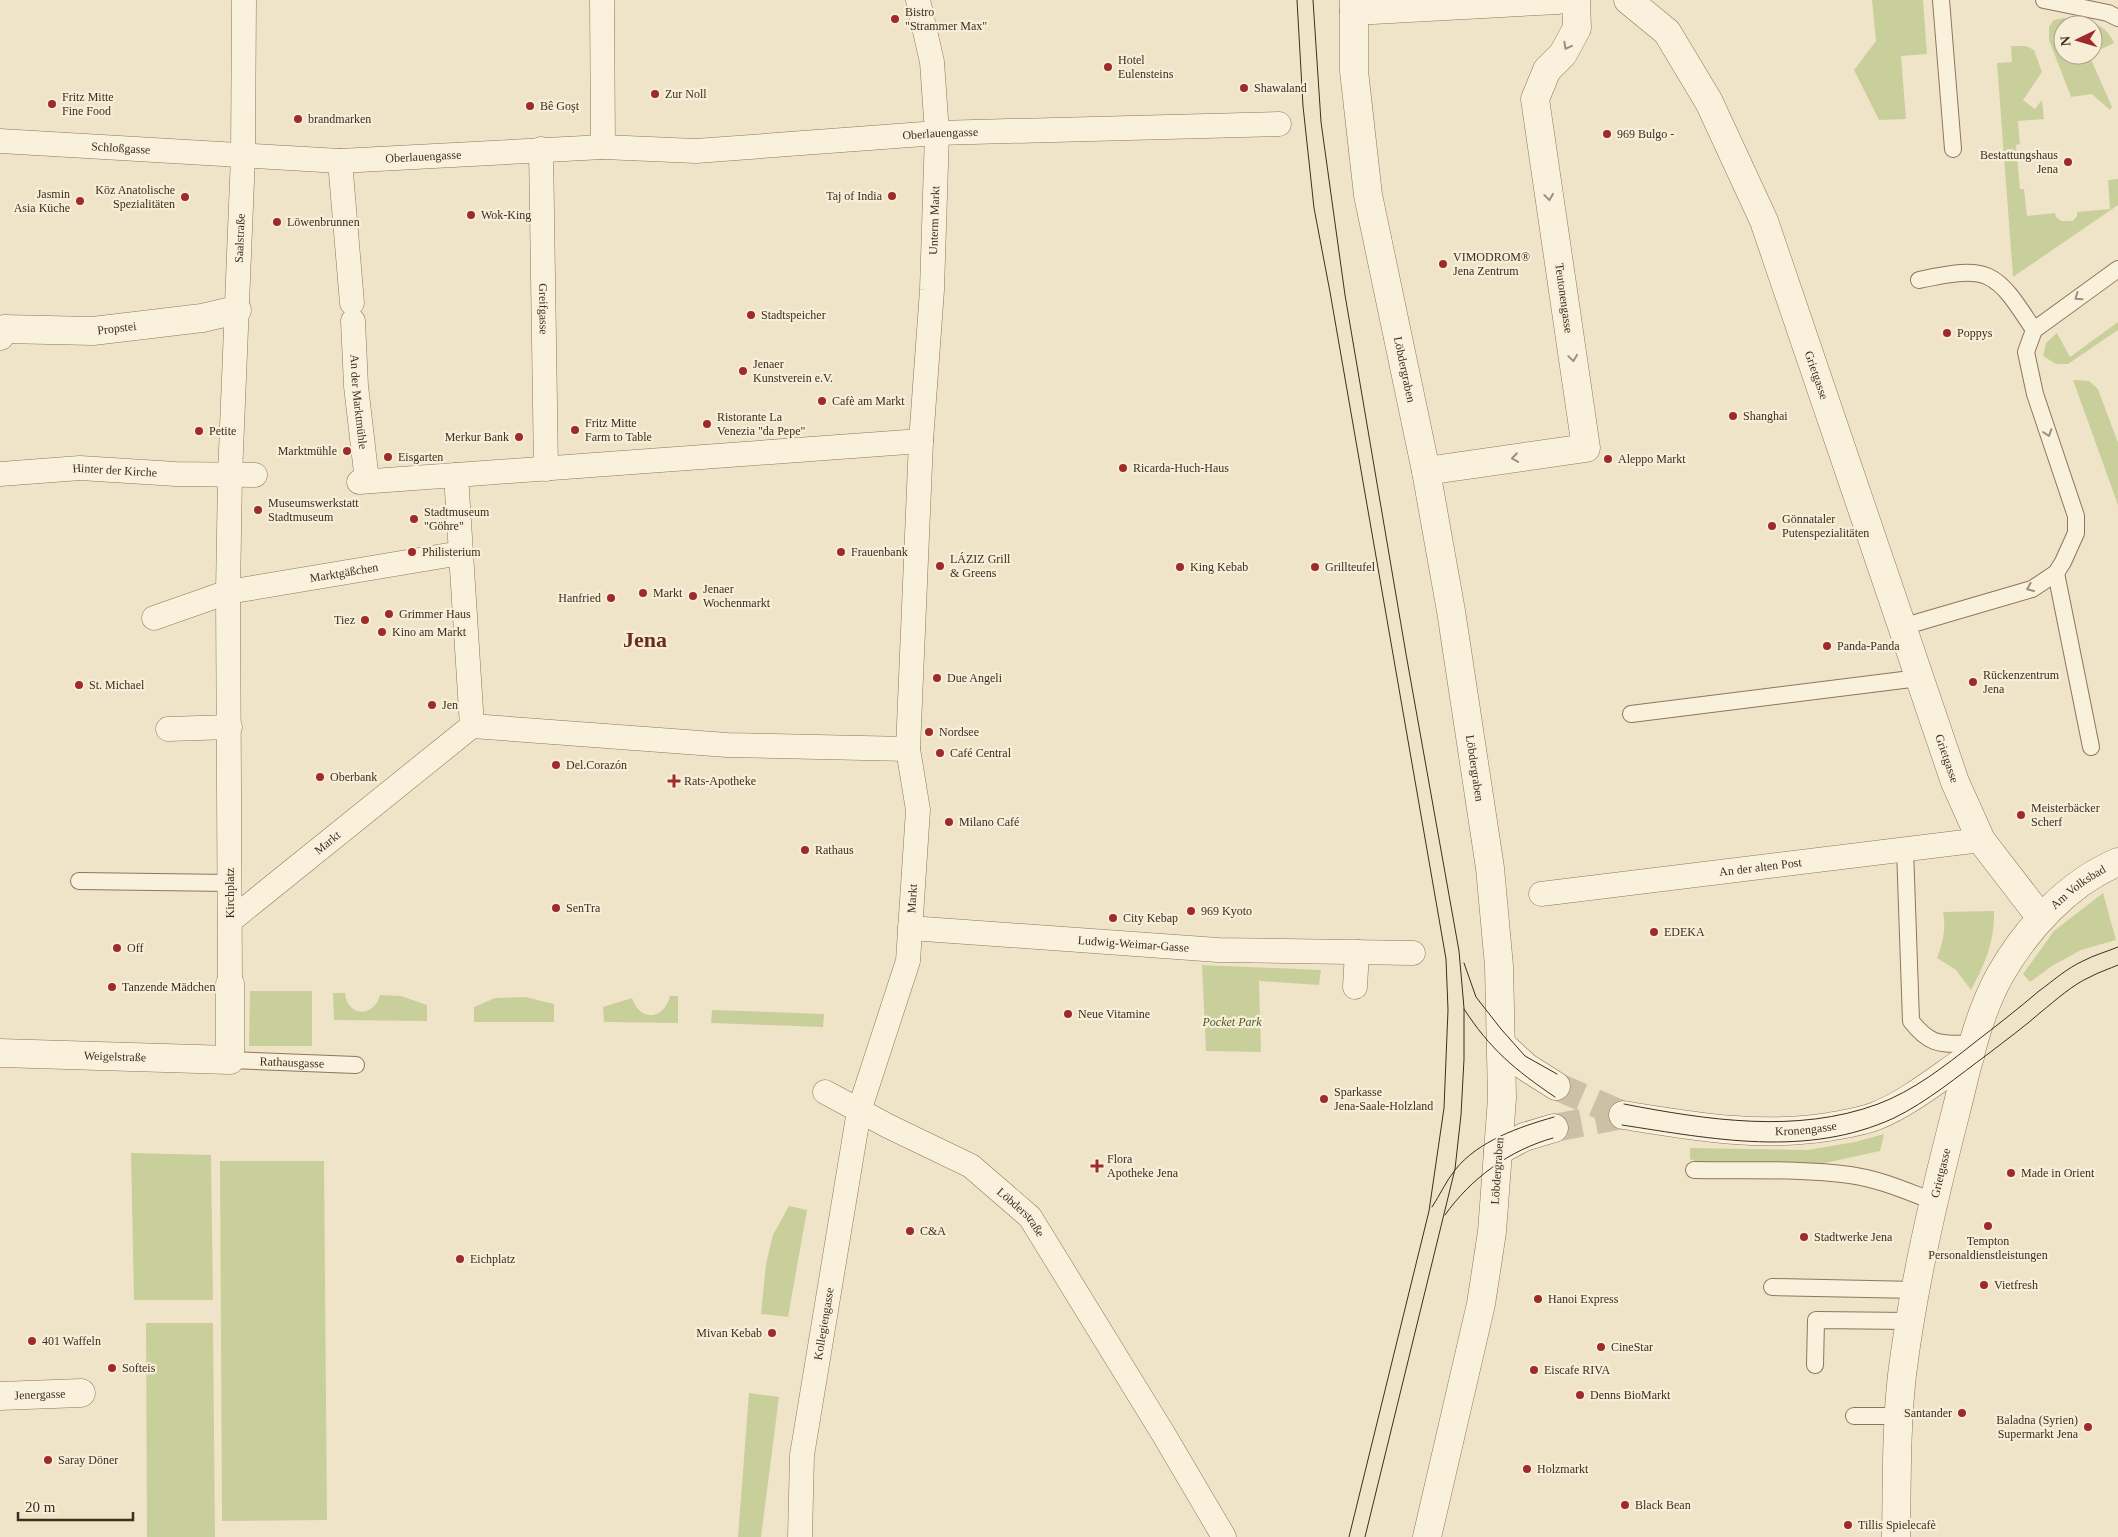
<svg xmlns="http://www.w3.org/2000/svg" width="2118" height="1537" viewBox="0 0 2118 1537" font-family="Georgia,serif">
  <style>
    .green { fill: #c9cf9b }
    .lines { fill: none; stroke-linecap: round; stroke-linejoin: round }
    .minor-tunnel { stroke: #ccc0a6; stroke-width: 28; stroke-dasharray: 28 14; stroke-linecap: butt }
    .service-casing { stroke: #8d765c; stroke-width: 18 }
    .pedestrian-casing { stroke: #8d765c; stroke-width: 25 }
    .minor-casing { stroke: #8d765c; stroke-width: 29 }
    .tertiary-casing { stroke: #8d765c; stroke-width: 29 }
    .service { stroke: #faf1dc; stroke-width: 16 }
    .pedestrian { stroke: #faf1dc; stroke-width: 24 }
    .minor { stroke: #faf1dc; stroke-width: 28 }
    .tertiary { stroke: #faf1dc; stroke-width: 28 }
    .tram { stroke: #3d2e20; stroke-width: 1 }
    .oneway { stroke: #9c907e }
    .poi-dot { fill: #9e2a2b; stroke: #f7eed8; stroke-width: 2 }
    .labels { text-anchor: middle; stroke-width: 4.5; stroke-linejoin: round; paint-order: stroke }
    .poi-label { font-size: 12px; fill: #3d2e20; stroke: #f7eed8; text-anchor: start }
    .street-label { font-size: 12px; fill: #3d2e20; stroke: #f7eed8 }
    .park-label { font-size: 12px; font-style: italic; fill: #4d5a26; stroke: #f7eed8 }
    .town-label { font-size: 22px; font-weight: bold; fill: #6b2e1e; stroke: #f7eed8 }
  </style>
  <rect width="100%" height="100%" fill="#f0e4c8"/>
  <path class="green" d="M1872,0h51l4,54 -26,2 5,63 -27,1 -25,-50 22,-29z
    M2064,18c22,4 40,2 50,25l-21,10v-28h-30v30h26l23,52 -2,3 -18,-16 -21,3 -22,-57v-13l5,-7z
    M2011,46h15l8,4 8,22 -19,28 12,9 7,-9 2,19 -26,2 2,23 -4,1 4,44h4l3,27 28,-3 1,4 5,4h12l4,-5v-4l33,-3 -2,-29 10,-1v26l-105,72 -16,-214 15,-1z
    M2118,322v8l-50,34h-12l-13,-8 3,-13 11,-10 13,24z
    M2073,380l16,1 9,8 20,54v62z
    M2103,893l13,47 -35,10 -29,16 -22,16 -7,-8 31,-43z
    M1994,911c1,30 -9,53 -23,79l-15,-20 -19,-12c6,-16 9,-29 6,-46z
    M1202,965l119,5 -2,15 -60,-4 2,71 -55,-1z
    M250,991h62v55h-63z
    M333,993h12c2,24 29,25 35,2l21,1 26,9v16l-93,-1z
    M670,996h8v27l-74,-1 -1,-15 29,-9c8,24 32,22 38,-2z
    M525,997l29,7v18h-80v-15l21,-9z
    M712,1010l112,4 -1,13 -112,-4z
    M1884,1134l-4,17 -69,15 -102,1 -19,-8v-11l117,2 48,-8z
    M131,1153l80,2 2,145h-79z
    M220,1161h104l3,359 -105,1z
    M789,1206l18,4 -19,107 -27,-3 5,-50 7,-29z
    M146,1323h67l2,214h-68z
    M749,1393l30,4 -18,140h-23z"/>
  <g class="lines">
    <path class="minor-tunnel" d="M1556,1086l67,29
      M1554,1128l69,-13"/>
    <defs>
      <g id="service">
        <path d="M1941,0l12,149"/>
        <path d="M2044,0l64,13 10,5"/>
        <path d="M1919,280c71,-15 76,-10 115,50"/>
        <path d="M2056,573l35,174"/>
        <path d="M1902,627l130,-38 24,-16 7,-11 13,-29v-17l-41,-122 -9,-42 8,-22 84,-61"/>
        <path d="M1631,714l288,-36"/>
        <path d="M1905,849l6,172c21,27 31,22 63,23"/>
        <path d="M79,881l151,2"/>
        <path id="s1" d="M230,1060l126,5"/>
        <path d="M1694,1170c51,1 105,-2 156,5 29,4 56,16 83,26"/>
        <path d="M1772,1287l144,3"/>
        <path d="M1815,1365l1,-45 93,1"/>
        <path d="M1854,1416h46"/>
      </g>
      <g id="pedestrian">
        <path d="M602,0l1,147"/>
        <path id="s2" d="M0,141l340,20 263,-14 93,4 241,-18 342,-9"/>
        <path id="s3" d="M541,149l5,320"/>
        <path d="M340,161l12,142"/>
        <path id="s4" d="M353,321l3,65 11,95"/>
        <path id="s5" d="M0,474l80,-6 96,6 79,1"/>
        <path d="M359,482l97,-7"/>
        <path id="s6" d="M154,618l74,-26 233,-39"/>
        <path d="M472,726l255,19 181,4"/>
        <path d="M168,729l62,-2"/>
        <path id="s7" d="M1541,894l440,-54"/>
        <path id="s8" d="M230,921l242,-195 -16,-251 465,-34"/>
        <path id="s9" d="M910,928l308,22 195,3"/>
        <path id="s10" d="M230,984l-2,-392 2,-116 13,-320 1,-156"/>
        <path d="M1355,987l2,-35"/>
        <path id="s11" d="M825,1092l63,34 83,40 59,51 134,218 60,102"/>
        <path id="s12" d="M800,1537l2,-82 57,-344 49,-150 10,-151 -10,-61 13,-308 11,-151 5,-157 -5,-71 -14,-62"/>
      </g>
      <g id="minor">
        <path id="s13" d="M1628,0l39,32 42,70 55,119 191,561 26,58 60,78"/>
        <path d="M1354,11l204,-11"/>
        <path id="s14" d="M0,336l4,-7 89,2 109,-13 35,-8"/>
        <path d="M1426,471l160,-23 -51,-349 12,-29 16,-16 14,-26 -1,-28"/>
        <path d="M1501,1044l25,23 30,19"/>
        <path id="s15" d="M0,1053l230,7v-76"/>
        <path id="s16" d="M1623,1115c69,11 135,23 205,12 16,-3 33,-5 48,-11 34,-14 64,-39 94,-59"/>
        <path d="M1498,1151l26,-14 30,-9"/>
        <path id="s17" d="M0,1396l81,-3"/>
        <path id="s18" d="M1896,1537c1,-54 0,-109 6,-162 11,-88 31,-174 53,-260 12,-46 21,-97 45,-140 26,-46 68,-92 118,-113"/>
      </g>
      <g id="tertiary">
        <path id="s19" d="M1354,0v71l14,124 58,276 25,140 39,257 9,98 3,132 -10,134 -11,72 -54,233"/>
      </g>
    </defs>
    <use href="#service" class="service-casing"/>
    <use href="#pedestrian" class="pedestrian-casing"/>
    <use href="#minor" class="minor-casing"/>
    <use href="#tertiary" class="tertiary-casing"/>
    <use href="#service" class="service"/>
    <use href="#pedestrian" class="pedestrian"/>
    <use href="#minor" class="minor"/>
    <use href="#tertiary" class="tertiary"/>
    <path class="tram" d="M1297,0l6,106 11,102 16,84 116,667 2,51 -4,98 -15,103 -80,326
      M1313,0l8,122 24,173 61,359 53,297 5,57v51l-3,56 -6,54 -90,368
      M1464,963l12,34 25,32 24,27 32,18
      M1464,1009c26,40 51,61 91,88
      M1624,1104c83,16 173,30 254,0 35,-13 67,-38 96,-61 22,-17 44,-34 65,-52 14,-10 28,-23 44,-30 11,-6 23,-9 35,-14
      M1622,1125c91,14 185,33 272,-7 33,-16 64,-42 94,-64 18,-14 36,-27 53,-42 15,-12 31,-27 49,-35 9,-5 19,-8 28,-12
      M1432,1207c8,-12 14,-26 23,-37 23,-29 64,-43 99,-53
      M1445,1215c26,-37 65,-65 108,-77"/>
  </g>
  <defs><path id="oneway-chevron" d="M-2-3.5L2.5 0L-2 3.5" fill="none" stroke-width="1.6" stroke-linecap="round" stroke-linejoin="round" transform="scale(1.25)"/></defs>
  <g class="oneway">
    <use href="#oneway-chevron" transform="translate(1567 46) rotate(118)"/>
    <use href="#oneway-chevron" transform="translate(1549 197) rotate(82)"/>
    <use href="#oneway-chevron" transform="translate(2078 297) rotate(145)"/>
    <use href="#oneway-chevron" transform="translate(1573 358) rotate(82)"/>
    <use href="#oneway-chevron" transform="translate(2048 433) rotate(72)"/>
    <use href="#oneway-chevron" transform="translate(1515 458) rotate(172)"/>
    <use href="#oneway-chevron" transform="translate(2030 588) rotate(157)"/>
  </g>
  <g class="poi-dot">
    <circle cx="895" cy="19" r="5"/>
    <circle cx="1108" cy="67" r="5"/>
    <circle cx="1244" cy="88" r="5"/>
    <circle cx="655" cy="94" r="5"/>
    <circle cx="52" cy="104" r="5"/>
    <circle cx="530" cy="106" r="5"/>
    <circle cx="298" cy="119" r="5"/>
    <circle cx="1607" cy="134" r="5"/>
    <circle cx="2068" cy="162" r="5"/>
    <circle cx="892" cy="196" r="5"/>
    <circle cx="185" cy="197" r="5"/>
    <circle cx="80" cy="201" r="5"/>
    <circle cx="471" cy="215" r="5"/>
    <circle cx="277" cy="222" r="5"/>
    <circle cx="1443" cy="264" r="5"/>
    <circle cx="751" cy="315" r="5"/>
    <circle cx="1947" cy="333" r="5"/>
    <circle cx="743" cy="371" r="5"/>
    <circle cx="822" cy="401" r="5"/>
    <circle cx="1733" cy="416" r="5"/>
    <circle cx="707" cy="424" r="5"/>
    <circle cx="575" cy="430" r="5"/>
    <circle cx="199" cy="431" r="5"/>
    <circle cx="519" cy="437" r="5"/>
    <circle cx="347" cy="451" r="5"/>
    <circle cx="388" cy="457" r="5"/>
    <circle cx="1608" cy="459" r="5"/>
    <circle cx="1123" cy="468" r="5"/>
    <circle cx="258" cy="510" r="5"/>
    <circle cx="414" cy="519" r="5"/>
    <circle cx="1772" cy="526" r="5"/>
    <circle cx="412" cy="552" r="5"/>
    <circle cx="841" cy="552" r="5"/>
    <circle cx="940" cy="566" r="5"/>
    <circle cx="1180" cy="567" r="5"/>
    <circle cx="1315" cy="567" r="5"/>
    <circle cx="643" cy="593" r="5"/>
    <circle cx="693" cy="596" r="5"/>
    <circle cx="611" cy="598" r="5"/>
    <circle cx="389" cy="614" r="5"/>
    <circle cx="365" cy="620" r="5"/>
    <circle cx="382" cy="632" r="5"/>
    <circle cx="1827" cy="646" r="5"/>
    <circle cx="937" cy="678" r="5"/>
    <circle cx="1973" cy="682" r="5"/>
    <circle cx="79" cy="685" r="5"/>
    <circle cx="432" cy="705" r="5"/>
    <circle cx="929" cy="732" r="5"/>
    <circle cx="940" cy="753" r="5"/>
    <circle cx="556" cy="765" r="5"/>
    <circle cx="320" cy="777" r="5"/>
    <path d="M671.5 773.5h5v5h5v5h-5v5h-5v-5h-5v-5h5z"/>
    <circle cx="2021" cy="815" r="5"/>
    <circle cx="949" cy="822" r="5"/>
    <circle cx="805" cy="850" r="5"/>
    <circle cx="556" cy="908" r="5"/>
    <circle cx="1191" cy="911" r="5"/>
    <circle cx="1113" cy="918" r="5"/>
    <circle cx="1654" cy="932" r="5"/>
    <circle cx="117" cy="948" r="5"/>
    <circle cx="112" cy="987" r="5"/>
    <circle cx="1068" cy="1014" r="5"/>
    <circle cx="1324" cy="1099" r="5"/>
    <path d="M1094.5 1158.5h5v5h5v5h-5v5h-5v-5h-5v-5h5z"/>
    <circle cx="2011" cy="1173" r="5"/>
    <circle cx="1988" cy="1226" r="5"/>
    <circle cx="910" cy="1231" r="5"/>
    <circle cx="1804" cy="1237" r="5"/>
    <circle cx="460" cy="1259" r="5"/>
    <circle cx="1984" cy="1285" r="5"/>
    <circle cx="1538" cy="1299" r="5"/>
    <circle cx="772" cy="1333" r="5"/>
    <circle cx="32" cy="1341" r="5"/>
    <circle cx="1601" cy="1347" r="5"/>
    <circle cx="112" cy="1368" r="5"/>
    <circle cx="1534" cy="1370" r="5"/>
    <circle cx="1580" cy="1395" r="5"/>
    <circle cx="1962" cy="1413" r="5"/>
    <circle cx="2088" cy="1427" r="5"/>
    <circle cx="48" cy="1460" r="5"/>
    <circle cx="1527" cy="1469" r="5"/>
    <circle cx="1625" cy="1505" r="5"/>
    <circle cx="1848" cy="1525" r="5"/>
  </g>
  <g class="labels">
    <g class="poi-label">
      <text x="905" y="16">Bistro<tspan x="905" dy="14">"Strammer Max"</tspan></text>
      <text x="1118" y="64">Hotel<tspan x="1118" dy="14">Eulensteins</tspan></text>
      <text x="1254" y="92">Shawaland</text>
      <text x="665" y="98">Zur Noll</text>
      <text x="62" y="101">Fritz Mitte<tspan x="62" dy="14">Fine Food</tspan></text>
      <text x="540" y="110">Bê Goşt</text>
      <text x="308" y="123">brandmarken</text>
      <text x="1617" y="138">969 Bulgo -</text>
      <text x="2058" y="159" text-anchor="end">Bestattungshaus<tspan x="2058" dy="14">Jena</tspan></text>
      <text x="175" y="194" text-anchor="end">Köz Anatolische<tspan x="175" dy="14">Spezialitäten</tspan></text>
      <text x="70" y="198" text-anchor="end">Jasmin<tspan x="70" dy="14">Asia Küche</tspan></text>
      <text x="882" y="200" text-anchor="end">Taj of India</text>
      <text x="481" y="219">Wok-King</text>
      <text x="287" y="226">Löwenbrunnen</text>
      <text x="1453" y="261">VIMODROM®<tspan x="1453" dy="14">Jena Zentrum</tspan></text>
      <text x="761" y="319">Stadtspeicher</text>
      <text x="1957" y="337">Poppys</text>
      <text x="753" y="368">Jenaer<tspan x="753" dy="14">Kunstverein e.V.</tspan></text>
      <text x="832" y="405">Cafè am Markt</text>
      <text x="1743" y="420">Shanghai</text>
      <text x="717" y="421">Ristorante La<tspan x="717" dy="14">Venezia "da Pepe"</tspan></text>
      <text x="585" y="427">Fritz Mitte<tspan x="585" dy="14">Farm to Table</tspan></text>
      <text x="209" y="435">Petite</text>
      <text x="509" y="441" text-anchor="end">Merkur Bank</text>
      <text x="337" y="455" text-anchor="end">Marktmühle</text>
      <text x="398" y="461">Eisgarten</text>
      <text x="1618" y="463">Aleppo Markt</text>
      <text x="1133" y="472">Ricarda-Huch-Haus</text>
      <text x="268" y="507">Museumswerkstatt<tspan x="268" dy="14">Stadtmuseum</tspan></text>
      <text x="424" y="516">Stadtmuseum<tspan x="424" dy="14">"Göhre"</tspan></text>
      <text x="1782" y="523">Gönnataler<tspan x="1782" dy="14">Putenspezialitäten</tspan></text>
      <text x="422" y="556">Philisterium</text>
      <text x="851" y="556">Frauenbank</text>
      <text x="950" y="563">LÁZIZ Grill<tspan x="950" dy="14">&amp; Greens</tspan></text>
      <text x="1190" y="571">King Kebab</text>
      <text x="1325" y="571">Grillteufel</text>
      <text x="703" y="593">Jenaer<tspan x="703" dy="14">Wochenmarkt</tspan></text>
      <text x="653" y="597">Markt</text>
      <text x="601" y="602" text-anchor="end">Hanfried</text>
      <text x="399" y="618">Grimmer Haus</text>
      <text x="355" y="624" text-anchor="end">Tiez</text>
      <text x="392" y="636">Kino am Markt</text>
      <text x="1837" y="650">Panda-Panda</text>
      <text x="1983" y="679">Rückenzentrum<tspan x="1983" dy="14">Jena</tspan></text>
      <text x="947" y="682">Due Angeli</text>
      <text x="89" y="689">St. Michael</text>
      <text x="442" y="709">Jen</text>
      <text x="939" y="736">Nordsee</text>
      <text x="950" y="757">Café Central</text>
      <text x="566" y="769">Del.Corazón</text>
      <text x="330" y="781">Oberbank</text>
      <text x="684" y="785">Rats-Apotheke</text>
      <text x="2031" y="812">Meisterbäcker<tspan x="2031" dy="14">Scherf</tspan></text>
      <text x="959" y="826">Milano Café</text>
      <text x="815" y="854">Rathaus</text>
      <text x="566" y="912">SenTra</text>
      <text x="1201" y="915">969 Kyoto</text>
      <text x="1123" y="922">City Kebap</text>
      <text x="1664" y="936">EDEKA</text>
      <text x="127" y="952">Off</text>
      <text x="122" y="991">Tanzende Mädchen</text>
      <text x="1078" y="1018">Neue Vitamine</text>
      <text x="1334" y="1096">Sparkasse<tspan x="1334" dy="14">Jena-Saale-Holzland</tspan></text>
      <text x="1107" y="1163">Flora<tspan x="1107" dy="14">Apotheke Jena</tspan></text>
      <text x="2021" y="1177">Made in Orient</text>
      <text x="920" y="1235">C&amp;A</text>
      <text x="1814" y="1241">Stadtwerke Jena</text>
      <text x="1988" y="1245" text-anchor="middle">Tempton<tspan x="1988" dy="14">Personaldienstleistungen</tspan></text>
      <text x="470" y="1263">Eichplatz</text>
      <text x="1994" y="1289">Vietfresh</text>
      <text x="1548" y="1303">Hanoi Express</text>
      <text x="762" y="1337" text-anchor="end">Mivan Kebab</text>
      <text x="42" y="1345">401 Waffeln</text>
      <text x="1611" y="1351">CineStar</text>
      <text x="122" y="1372">Softeis</text>
      <text x="1544" y="1374">Eiscafe RIVA</text>
      <text x="1590" y="1399">Denns BioMarkt</text>
      <text x="1952" y="1417" text-anchor="end">Santander</text>
      <text x="2078" y="1424" text-anchor="end">Baladna (Syrien)<tspan x="2078" dy="14">Supermarkt Jena</tspan></text>
      <text x="58" y="1464">Saray Döner</text>
      <text x="1537" y="1473">Holzmarkt</text>
      <text x="1635" y="1509">Black Bean</text>
      <text x="1858" y="1529">Tillis Spielecafè</text>
    </g>
    <g class="street-label">
      <text dy="4" stroke="none"><textPath href="#s2" startOffset="942">Oberlauengasse</textPath></text>
      <text dy="4" stroke="none"><textPath href="#s2" startOffset="121">Schloßgasse</textPath></text>
      <text dy="4" stroke="none"><textPath href="#s2" startOffset="424">Oberlauengasse</textPath></text>
      <text dy="4" stroke="none"><textPath href="#s12" startOffset="1331">Unterm Markt</textPath></text>
      <text dy="4" stroke="none"><textPath href="#s10" startOffset="746">Saalstraße</textPath></text>
      <text transform="translate(1564 298) rotate(82)" y="4">Teutonengasse</text>
      <text dy="4" stroke="none"><textPath href="#s3" startOffset="160">Greifgasse</textPath></text>
      <text dy="4" stroke="none"><textPath href="#s14" startOffset="121">Propstei</textPath></text>
      <text dy="4" stroke="none"><textPath href="#s19" startOffset="374">Löbdergraben</textPath></text>
      <text dy="4" stroke="none"><textPath href="#s13" startOffset="426">Grietgasse</textPath></text>
      <text dy="4" stroke="none"><textPath href="#s4" startOffset="81">An der Marktmühle</textPath></text>
      <text dy="4" stroke="none"><textPath href="#s5" startOffset="115">Hinter der Kirche</textPath></text>
      <text dy="4" stroke="none"><textPath href="#s6" startOffset="196">Marktgäßchen</textPath></text>
      <text dy="4" stroke="none"><textPath href="#s13" startOffset="831">Grietgasse</textPath></text>
      <text dy="4" stroke="none"><textPath href="#s19" startOffset="779">Löbdergraben</textPath></text>
      <text dy="4" stroke="none"><textPath href="#s8" startOffset="125">Markt</textPath></text>
      <text dy="4" stroke="none"><textPath href="#s7" startOffset="221">An der alten Post</textPath></text>
      <text dy="4" stroke="none"><textPath href="#s18" startOffset="694">Am Volksbad</textPath></text>
      <text transform="translate(230 893) rotate(-90)" y="4">Kirchplatz</text>
      <text dy="4" stroke="none"><textPath href="#s12" startOffset="651">Markt</textPath></text>
      <text dy="4" stroke="none"><textPath href="#s9" startOffset="224">Ludwig-Weimar-Gasse</textPath></text>
      <text dy="4" stroke="none"><textPath href="#s15" startOffset="115">Weigelstraße</textPath></text>
      <text dy="4" stroke="none"><textPath href="#s1" startOffset="62">Rathausgasse</textPath></text>
      <text dy="4" stroke="none"><textPath href="#s16" startOffset="184">Kronengasse</textPath></text>
      <text transform="translate(1497 1171) rotate(-86)" y="4">Löbdergraben</text>
      <text dy="4" stroke="none"><textPath href="#s18" startOffset="368">Grietgasse</textPath></text>
      <text dy="4" stroke="none"><textPath href="#s11" startOffset="232">Löbderstraße</textPath></text>
      <text dy="4" stroke="none"><textPath href="#s12" startOffset="215">Kollegiengasse</textPath></text>
      <text dy="4" stroke="none"><textPath href="#s17" startOffset="40">Jenergasse</textPath></text>
    </g>
    <g class="park-label">
      <text x="1232" y="1026">Pocket Park</text>
    </g>
    <g class="town-label">
      <text x="645" y="647">Jena</text>
    </g>
  </g>
  <g transform="translate(2078 40) rotate(265)"><circle r="24" fill="#f7eed8" stroke="#ada18e"/>
  <path d="M0-4L9 19L0 12L-9 19Z" fill="#9e2a2b"/>
  <text y="-8" font-size="14" font-weight="bold" text-anchor="middle" fill="#3d2e20">N</text>
  </g>
  <path d="M18 1512v8h115v-8" fill="none" stroke="#3d2e20" stroke-width="2.5"/>
  <text x="25" y="1512" font-size="15" fill="#3d2e20" stroke="#f7eed8" stroke-width="4" paint-order="stroke">20 m</text>
</svg>
